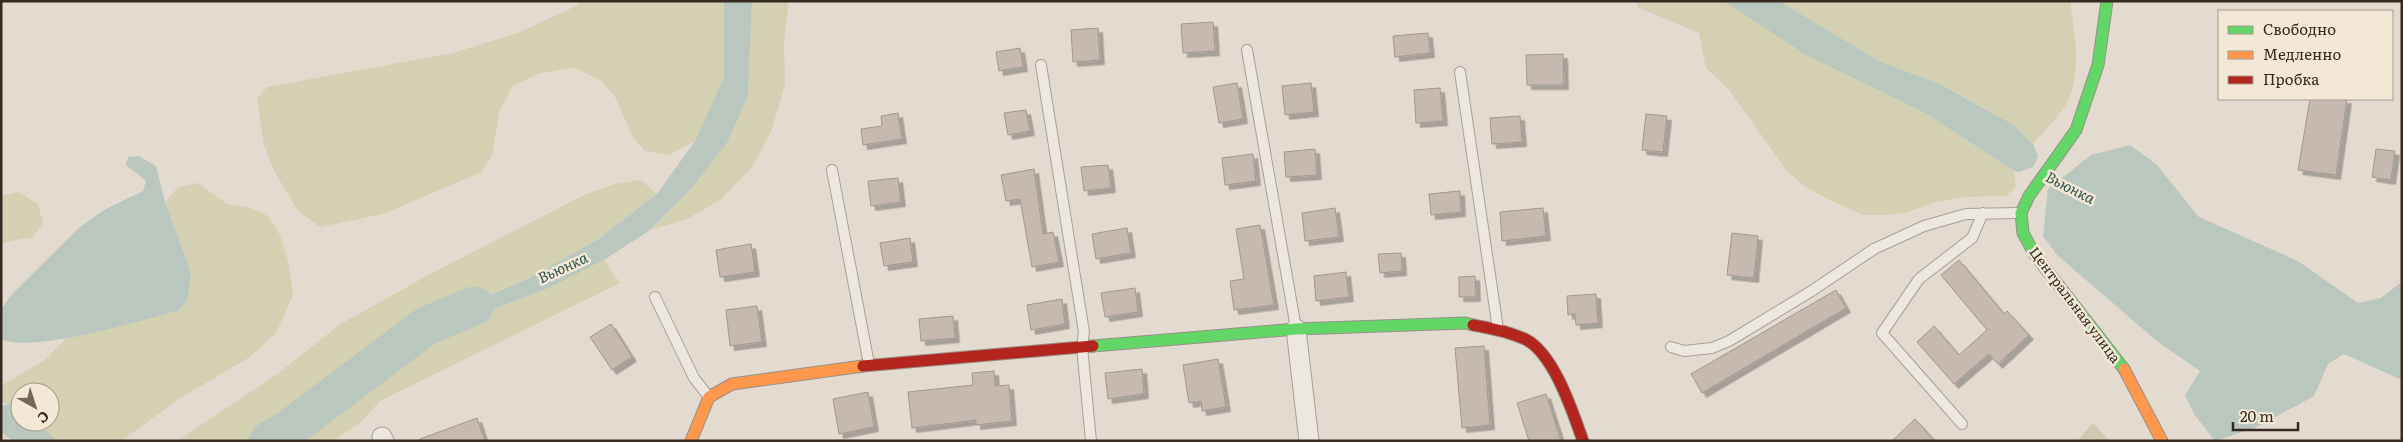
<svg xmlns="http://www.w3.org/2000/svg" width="2403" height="442" viewBox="0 0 2403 442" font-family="Literata,serif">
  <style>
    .green { fill: #d4d1b2 }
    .cemetery { fill: #cecbb2 }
    .water { fill: #bac7be }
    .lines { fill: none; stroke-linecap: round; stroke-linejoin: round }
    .river { stroke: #bac7be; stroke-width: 39 }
    .building { fill: #c6b9b0; stroke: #a3978e; filter: url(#shadow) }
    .lane-casing { stroke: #a8a097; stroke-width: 12 }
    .street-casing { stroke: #a8a097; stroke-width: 21 }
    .fast-casing { stroke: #989088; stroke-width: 13 }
    .slow-casing { stroke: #989088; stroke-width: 13 }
    .jam-casing { stroke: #989088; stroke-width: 13 }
    .lane { stroke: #ece7df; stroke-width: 10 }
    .street { stroke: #ece7df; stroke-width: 19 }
    .fast { stroke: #63d668; stroke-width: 11 }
    .slow { stroke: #ff974d; stroke-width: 11 }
    .jam { stroke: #b3261e; stroke-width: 11 }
    .labels { text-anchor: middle; stroke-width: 5; stroke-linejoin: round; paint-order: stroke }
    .street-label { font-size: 14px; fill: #362920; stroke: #f3e7d6 }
    .water-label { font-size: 15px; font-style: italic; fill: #31554f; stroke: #f3e7d6 }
  </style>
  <defs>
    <filter id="shadow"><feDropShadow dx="4.5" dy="4.5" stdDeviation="0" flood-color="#0004"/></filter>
  </defs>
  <rect width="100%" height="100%" fill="#e3dbcf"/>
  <path class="green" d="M582,1h142v76l-29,64 -26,14 -24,-4 -11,-12 -19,-42 -14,-16 -27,-14 -36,7 -25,12 -14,26 -6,41 -11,19 -99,42 -63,13 -22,-16 -24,-40 -10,-26 -7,-46 10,-12 186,-34 67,-21 56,-26z
    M752,1h37l-5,41 1,43 -14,47 -19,35 -32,33 -31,18 -38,12 40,-41 36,-46 21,-47z
    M1636,1h88l82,54 119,58 89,58 2,16 -10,9 -41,1 -33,6 -27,10 -21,2h-21l-29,-13 -27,-14 -20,-17 -58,-81 -23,-22 -7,-35 -60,-25z
    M1779,1h291c4,29 10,61 2,90 -6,20 -26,37 -39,53l-19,-19 -51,-29 -23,-12 -59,-22z
    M641,180l16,14 -60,46 -69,39 -78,30 -58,31 -139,101h-76l99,-66 63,-50 91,-51 156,-80 29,-10z
    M198,183l29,21 20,3 21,9 12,19 8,26 5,34 -17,38 -26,24 -68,40 -61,44h-65l-16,-19h10v-30h-30v15l-19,-5v-16l45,-27 21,-22 111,-26 10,-12 3,-27 -26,-70 13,-15z
    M19,192l19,12 5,19 -10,14 -32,6v-47z
    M604,260l16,23 -240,118 -20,22 -27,18h-51l74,-48 71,-61 28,-8 94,-36z"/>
  <path class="cemetery" d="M2093,423l17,18h-33z"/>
  <path class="water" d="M724,1h28l-4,95 -21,47 -36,46 -41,41 -46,30 -55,28 -94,36 -28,8 -1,-6 4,-7 98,-40 69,-39 60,-46 38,-53 29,-64z
    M1724,1h55l102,61 59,22 74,41 19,19 5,13 -5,10 -14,5 -5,-1 -89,-58 -119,-58z
    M2130,145l26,19 43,53 99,44 60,42 23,-5 18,-14 3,1v95l-58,-26 -16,10 -14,32 -59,32 -40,13 -21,-27 -9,-19 15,-24 -42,-29 -101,-87 -14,-19 5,-47 43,-34z
    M139,156l17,10 9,36 26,70 -3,27 -10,12c-38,9 -144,43 -177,28v-30l11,-15 68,-67 24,-17 39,-19 3,-10 -20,-16 2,-8z
    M8,404l12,3v15h20l16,19h-42l-12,-8 -1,-27z"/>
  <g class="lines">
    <path class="river" d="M269,441l20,-12 137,-103 48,-20"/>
  </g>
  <path class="building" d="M1213,22l2,29 -32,2 -2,-29z
    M1098,28l2,32 -27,2 -2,-32z
    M1428,33l2,20 -35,4 -2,-21z
    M1020,48l3,19 -24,4 -3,-19z
    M1563,54l1,31h-37l-1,-30z
    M1237,83l6,36 -24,4 -6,-36z
    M1311,83l3,29 -29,3 -3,-29z
    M1440,88l3,33 -27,2 -2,-33z
    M2310,99h37l-11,76 -38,-5z
    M1026,110l4,21 -22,4 -4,-22z
    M898,113l4,26 -39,6 -2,-16 21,-3 -1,-10z
    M1646,114l21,2 -4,36 -21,-2z
    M1520,116l2,26 -30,2 -2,-26z
    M1315,149l2,26 -31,2 -2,-25z
    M2376,149l19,2 -4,29 -19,-3z
    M1253,154l3,27 -31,4 -3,-27z
    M1108,165l3,23 -27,3 -3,-24z
    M1034,169l9,65 10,-2 6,30 -27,5 -12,-68 -14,2 -5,-26z
    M898,178l3,24 -30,4 -3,-25z
    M1460,191l1,21 -30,3 -2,-21z
    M1335,208l4,29 -34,4 -3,-28z
    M1543,208l3,28 -44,5 -2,-29z
    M1260,225l14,80 -40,5 -4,-29 14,-2 -8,-50z
    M1127,228l4,25 -35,6 -4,-25z
    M1732,233l26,3 -4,42 -27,-3z
    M910,238l3,24 -29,4 -4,-23z
    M751,244l4,28 -35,5 -4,-27z
    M1401,253l1,18 -22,2 -2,-19z
    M1959,260l45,54 3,-3 22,24 -31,29 -9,-10 -35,30 -37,-42 17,-16 25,29 28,-25 -46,-55z
    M1346,272l3,25 -33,4 -2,-25z
    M1475,276l1,21h-17v-20z
    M1135,288l3,24 -33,5 -4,-24z
    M1836,290l10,18 -144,85 -11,-19z
    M1596,294l2,29 -22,2 -1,-11 -7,1 -1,-19z
    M1062,299l3,25 -34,6 -4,-25z
    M757,306l5,36 -32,4 -4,-36z
    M953,316l2,22 -34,3 -2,-22z
    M611,324l21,33 -20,13 -22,-33z
    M1484,346l6,79 -28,3 -7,-80z
    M1218,359l8,48 -24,4 -1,-10 -12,2 -6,-38z
    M1142,369l2,25 -36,5 -3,-26z
    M994,371l1,15 14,-1 3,36 -36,4v-5l-64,8 -4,-36 65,-7 -1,-12z
    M868,392l6,35 -35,7 -6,-35z
    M1546,394l15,47h-32l-12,-38z
    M477,418l8,23h-65v-2z
    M1915,419l20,22h-43z"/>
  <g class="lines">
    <defs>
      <path id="lane" d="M1247,50l49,278
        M1041,65l43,267 -2,15 9,94
        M1460,72l38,257
        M832,170l37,194
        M655,297l39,81 15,19
        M1671,347l13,4 28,-3 17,-7 81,-49 64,-43 50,-23 42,-12 53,-1
        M1962,424l-80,-91 37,-54 53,-41 11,-25"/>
      <path id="street" d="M1296,329l13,112
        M382,437l2,4"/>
      <path id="fast" d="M2107,1l-9,64 -22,65 -47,66 -8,17 2,20 12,22 89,114
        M1093,346l203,-17 169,-6 8,2"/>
      <path id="slow" d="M2124,369l38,72
        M691,441l18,-44 23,-13 131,-18"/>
      <path id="jam" d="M1473,325c18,3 36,7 52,14 29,14 48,74 58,102
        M863,366l230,-20"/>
    </defs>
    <use href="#lane" class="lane-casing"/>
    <use href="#street" class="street-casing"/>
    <use href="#fast" class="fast-casing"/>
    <use href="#slow" class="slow-casing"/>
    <use href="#jam" class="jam-casing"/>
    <use href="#lane" class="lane"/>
    <use href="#street" class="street"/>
    <use href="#fast" class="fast"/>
    <use href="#slow" class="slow"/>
    <use href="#jam" class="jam"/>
  </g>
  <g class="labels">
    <g class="street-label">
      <text transform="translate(2075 305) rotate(53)" y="5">Центральная улица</text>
    </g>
    <g class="water-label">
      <text transform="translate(2070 188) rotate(27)" y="5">Вьюнка</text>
      <text transform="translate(563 268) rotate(-25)" y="5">Вьюнка</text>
    </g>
  </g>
  <rect width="2403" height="442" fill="none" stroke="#362920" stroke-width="5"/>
  <rect x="2218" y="10" width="175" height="90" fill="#f3e7d6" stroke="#a79b8d"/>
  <rect x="2228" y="26" width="25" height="8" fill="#63d668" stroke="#a79b8d"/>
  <text x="2263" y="35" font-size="15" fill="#362920">Свободно</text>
  <rect x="2228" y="51" width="25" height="8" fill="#ff974d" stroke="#a79b8d"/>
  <text x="2263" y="60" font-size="15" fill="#362920">Медленно</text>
  <rect x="2228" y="76" width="25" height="8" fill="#b3261e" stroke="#a79b8d"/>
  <text x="2263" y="85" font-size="15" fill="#362920">Пробка</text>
  <g transform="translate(35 407) rotate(141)"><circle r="24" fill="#f3e7d6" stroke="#a79b8d"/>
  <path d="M0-4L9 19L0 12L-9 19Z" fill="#73675d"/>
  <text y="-8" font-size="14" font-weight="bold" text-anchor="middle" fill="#362920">С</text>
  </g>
  <path d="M2233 422v8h65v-8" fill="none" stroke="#362920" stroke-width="2.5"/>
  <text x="2240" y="422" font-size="15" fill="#362920" stroke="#f3e7d6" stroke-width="4" paint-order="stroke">20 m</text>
</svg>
